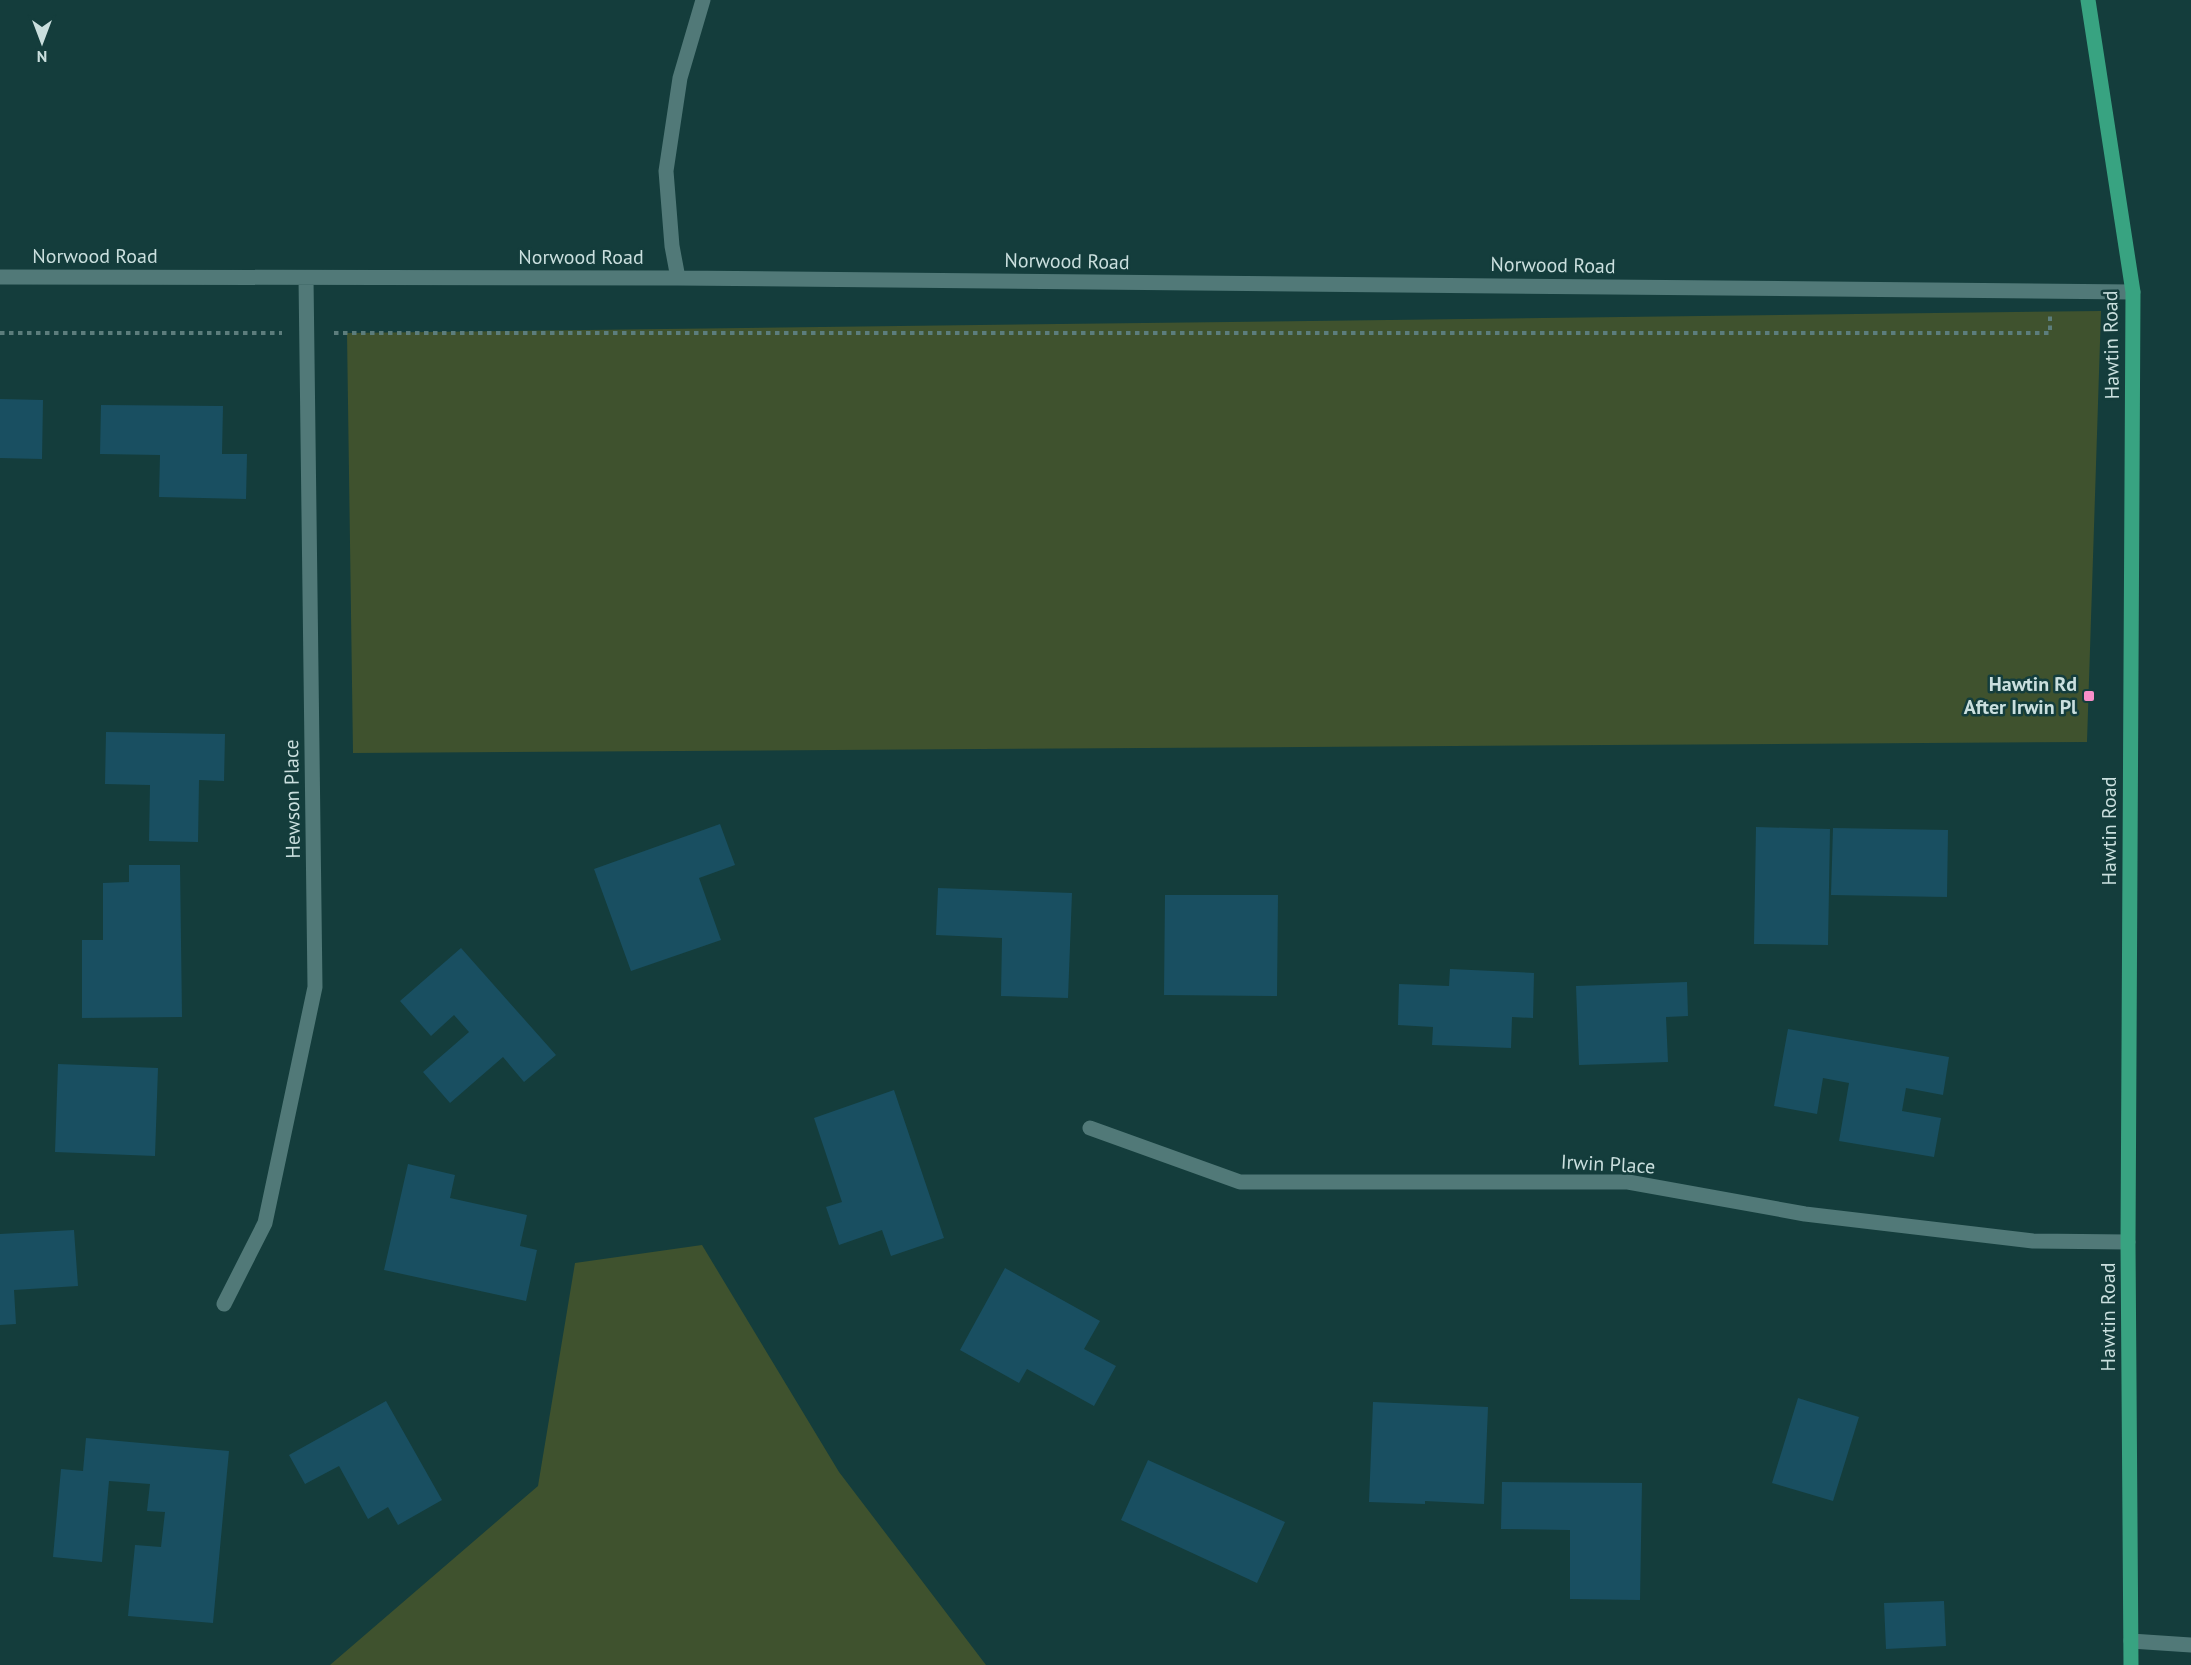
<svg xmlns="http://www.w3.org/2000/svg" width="2191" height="1665" viewBox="0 0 2191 1665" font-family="'PT Sans',sans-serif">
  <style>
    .green { fill: #3f522e }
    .building { fill: #194f61 }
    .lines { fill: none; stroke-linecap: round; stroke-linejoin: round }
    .path { stroke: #5c7d7c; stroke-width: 4; stroke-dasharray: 4.5 4.5; stroke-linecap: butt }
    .minor { stroke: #517978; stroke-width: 15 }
    .major { stroke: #38a381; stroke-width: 15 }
    .poi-dot { fill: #f98fc9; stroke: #143d3c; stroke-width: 2 }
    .labels { text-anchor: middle; stroke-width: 5; stroke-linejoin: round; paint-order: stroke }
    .street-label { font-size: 20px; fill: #cadfde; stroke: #143d3c }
    .poi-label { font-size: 20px; font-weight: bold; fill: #cadfde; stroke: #143d3c; text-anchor: end }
  </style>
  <rect width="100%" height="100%" fill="#143d3c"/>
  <path class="green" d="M2101,311l-14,431 -1734,11 -6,-420z
    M702,1245l137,227 147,193h-656l208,-179 37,-223z"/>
  <path class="building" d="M0,399l43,1 -1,59 -42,-1z
    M101,405l122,1 -1,48h25l-1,45 -87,-2 1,-42 -60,-1z
    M106,732l119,2 -1,47 -25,-1 -1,62 -49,-1 1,-56 -45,-1z
    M720,824l15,41 -36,13 22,62 -90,31 -37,-102z
    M1756,827l74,2 -2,116 -74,-1z
    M1833,828l115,2 -1,67 -116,-2z
    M129,865h51l2,152 -100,1v-78h21v-57l26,-1z
    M938,888l134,5 -4,105 -67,-2 1,-58 -66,-3z
    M1165,895h113l-1,101 -113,-1z
    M461,948l95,107 -32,27 -21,-25 -53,46 -27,-31 46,-40 -15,-17 -23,21 -31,-35z
    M1450,969l84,4 -1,45 -21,-1 -1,31 -79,-3 1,-18 -35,-2 1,-41 50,2z
    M1687,982l1,34 -22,1 2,45 -89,3 -3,-79z
    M1788,1029l161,28 -6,38 -37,-7 -4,23 39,7 -7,39 -95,-16 10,-58 -26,-5 -6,36 -43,-8z
    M58,1064l100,4 -3,88 -100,-4z
    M894,1090l50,148 -53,18 -9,-26 -43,15 -13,-38 16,-5 -28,-84z
    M408,1164l47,11 -5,23 77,17 -7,31 17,4 -11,51 -142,-31z
    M74,1230l4,56 -64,4 2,34 -16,1v-91z
    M1005,1268l95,53 -16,28 32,17 -22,40 -67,-37 -8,14 -59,-33z
    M1798,1398l61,19 -26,84 -61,-18z
    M386,1401l56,99 -44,25 -10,-18 -20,12 -29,-53 -34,18 -16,-29z
    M1373,1402l115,5 -4,97 -59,-3v3l-56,-2z
    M86,1438l143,13 -16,172 -85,-7 7,-71 26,2 4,-35 -18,-1 3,-27 -41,-3 -7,81 -49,-5 8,-88 22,2z
    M1148,1460l137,62 -28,61 -136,-63z
    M1502,1482l140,1 -2,117 -70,-1v-69l-69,-1z
    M1944,1601l2,45 -60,3 -2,-46z"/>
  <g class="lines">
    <path class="path" d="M0,333h282
      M334,333h1716v-17"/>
    <path class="minor" d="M0,277l678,1 1455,14
      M678,278l-6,-32 -6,-75 14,-93 23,-78
      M1090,1128l150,54h388l177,32 228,27 95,1
      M224,1304l41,-81 50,-236 -9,-709
      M2131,1641l60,4"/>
    <path class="major" d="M2088,0l45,292 -5,950 3,423"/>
  </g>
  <rect class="poi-dot" x="2083" y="690" width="12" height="12" rx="3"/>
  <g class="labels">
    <g class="street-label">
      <text x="95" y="263">Norwood Road</text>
      <text x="581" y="264">Norwood Road</text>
      <text transform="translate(1067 261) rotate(1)" y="7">Norwood Road</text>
      <text transform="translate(1553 265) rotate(1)" y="7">Norwood Road</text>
      <text transform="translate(2111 345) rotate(-91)" y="7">Hawtin Road</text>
      <text transform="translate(292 799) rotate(-91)" y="7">Hewson Place</text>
      <text transform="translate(2109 831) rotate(-90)" y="7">Hawtin Road</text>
      <text transform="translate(1608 1164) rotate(3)" y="7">Irwin Place</text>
      <text transform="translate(2108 1317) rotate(-90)" y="7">Hawtin Road</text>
    </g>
    <g class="poi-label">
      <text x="2077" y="691">Hawtin Rd<tspan x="2077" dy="23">After Irwin Pl</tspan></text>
    </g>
  </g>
  <g transform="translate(42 42) rotate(180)" stroke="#143d3c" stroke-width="4.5" paint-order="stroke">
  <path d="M0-4.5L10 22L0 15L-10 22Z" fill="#cadfde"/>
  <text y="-9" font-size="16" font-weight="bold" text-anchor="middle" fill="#cadfde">N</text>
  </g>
</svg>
